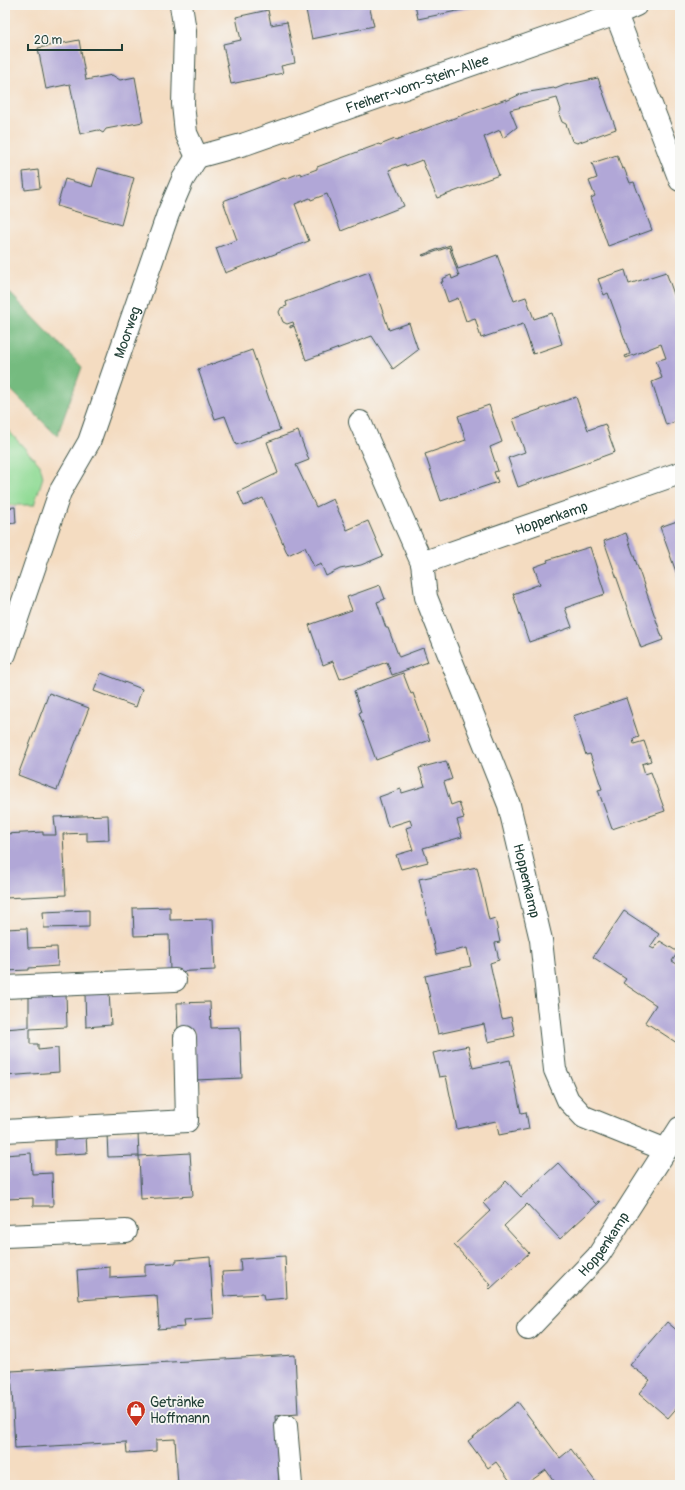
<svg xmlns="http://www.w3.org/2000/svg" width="685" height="1490" viewBox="0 0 685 1490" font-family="Pangolin,sans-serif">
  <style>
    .green { fill: #92db96; stroke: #588c65 }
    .forest { fill: #75bb7f; stroke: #4a7c5a }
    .building { fill: #b1a7d7 }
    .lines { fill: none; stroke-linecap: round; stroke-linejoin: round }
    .minor-casing { stroke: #3f5549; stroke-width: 24 }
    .minor { stroke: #fff; stroke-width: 22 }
    .labels { text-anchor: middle; stroke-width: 3.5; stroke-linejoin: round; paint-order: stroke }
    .street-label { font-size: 14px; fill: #1f3d34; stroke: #f6f6f2 }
    .poi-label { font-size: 14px; fill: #1f3d34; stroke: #f6f6f2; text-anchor: start }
  </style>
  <rect width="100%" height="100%" fill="#f6f6f2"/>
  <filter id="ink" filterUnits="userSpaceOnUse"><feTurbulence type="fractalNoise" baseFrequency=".025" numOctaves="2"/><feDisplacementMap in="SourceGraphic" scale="8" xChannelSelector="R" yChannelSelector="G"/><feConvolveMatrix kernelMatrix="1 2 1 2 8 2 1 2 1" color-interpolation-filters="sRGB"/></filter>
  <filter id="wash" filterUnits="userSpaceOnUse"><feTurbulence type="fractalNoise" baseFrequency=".012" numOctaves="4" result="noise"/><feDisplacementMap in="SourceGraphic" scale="16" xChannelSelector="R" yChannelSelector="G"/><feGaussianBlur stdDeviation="0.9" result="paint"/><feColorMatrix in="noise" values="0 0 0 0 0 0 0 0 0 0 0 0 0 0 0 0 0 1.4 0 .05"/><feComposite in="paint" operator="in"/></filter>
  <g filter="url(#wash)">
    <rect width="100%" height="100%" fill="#f4dcc1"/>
    <path class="green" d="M5,427l35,38 3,12 -9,28h-29z"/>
    <path class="forest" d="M5,288l77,79 -25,69 -52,-52z"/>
    <g id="blocks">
      <path class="building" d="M305,5h64l5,21 -62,13z
        M415,5h66v1l-63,13z
        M268,10l3,15 16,-3 8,41 -14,3 2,7 -52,11 -8,-40 18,-4 -5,-23z
        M79,40l7,40 26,-5 8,5 15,-3 8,45 -37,7 -3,4 -5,-3 -18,4 -10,-50 -24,5 -8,-41z
        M598,78l18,51 -39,14 -5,-2 -6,-17 -4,-2 -3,-8 2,-4 -4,-12 -47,12 7,17 -14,11 -3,-8 -16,7 15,38 -62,23 -15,-38 -16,6 -1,-2 -16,6 15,36 -63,25 -14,-37 -16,6 -1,-2 -15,6 14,37 -84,32 -9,-25 21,-8 -14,-39 61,-23 1,1 15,-6 1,2 16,-6v-2l62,-23 1,1 15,-6 1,2 15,-7 95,-35v2l17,-8 31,-5 1,1 10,-4z
        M617,155l5,14 2,-1 6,15 4,-1 18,48 -44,16 -17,-48 4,-2 -6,-15 8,-3 -5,-15z
        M98,168l36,10 -13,47 -64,-19 8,-27 27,8z
        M38,170l2,18 -15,2 -2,-18z
        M450,245l8,24 39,-14 17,46 12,-4 8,22 18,-6 10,31 -29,10 -10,-30 -42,14 -6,-20 -9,3 -8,-23 -10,4 -7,-20h2l-1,-3 9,-4 1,4 7,-3 -10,-29 -26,9 -1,-1z
        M625,270l4,14 37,-12 14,39v109l-14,5 -14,-43 10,-4 -6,-17 10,-3 -5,-14 -35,14 -1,-2 5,-2 -11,-31 -11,-30 -4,2 -6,-16z
        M369,272l20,58 20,-7 9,27 -25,19 -21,-33 -66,24 -12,-34 -4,2v-2l4,-1 -1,-3 -6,2 -4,-2 -4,-10 2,-4 6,-2 -1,-4z
        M252,350l28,80 -44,15 -11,-29 -10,3 -17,-50z
        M576,397l12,33 17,-6 10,28 -97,35 -10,-29 17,-6 -12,-33z
        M489,405l13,37 -12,5 8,24 -4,1 4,10 -57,19 -16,-47 41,-14 -8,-24z
        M298,431l11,29 -13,5 20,42 17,-8 14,31 21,-9 15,35 -22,9 -21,4 -14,7 -5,-12 -7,3 -9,-20 -17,8 -25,-57 -19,8 -6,-14 40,-19 -11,-31z
        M15,507l1,16 -11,1v-16z
        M680,520v63l-20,-56z
        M626,533l37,107 -22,8 -37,-107z
        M590,547l15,47 -40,14 7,19 -43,15 -16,-48 27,-10 -6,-17 14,-5 -1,-2z
        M380,585l5,14 -8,3 9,26h2l11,29 24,-9 5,14 -36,13 -5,-13 -47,17 -7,-18 -10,4 -14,-40 43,-15 -5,-13z
        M101,673l41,16 -6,18 -42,-16z
        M403,673l8,21 2,-1 17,47 -54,20 -17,-47 2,-1 -7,-21z
        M49,693l40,15 -32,82 -39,-15z
        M626,698l13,39 -6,2 1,5 10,-3 7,20 -9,3 3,10 6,-2 14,39 -53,18 -14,-39 4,-1 -12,-35 -4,1 -13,-39z
        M446,761l6,18 -8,3 7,23 8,-3 5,16 -7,2 5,17 -39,11 5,14 -27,7 -5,-14 17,-5 -7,-22 6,-2 -2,-6 -22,7 -9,-30 22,-8 1,4 23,-7 -6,-18z
        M108,815l1,25 -22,1v-8l-24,1 3,61 -61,3v-64l38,-2v3h13l-2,-18z
        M477,867l12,53 6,-2 5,24 -5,1 4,17 -9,3 12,56 9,-2 4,19 -27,6 -4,-18 -46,10 -13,-58 46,-10 -4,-18 -31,7 -17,-76z
        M170,907v13l43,-1 2,51 -45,2 -1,-37 -35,1 -1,-28z
        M89,910v17l-45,1 -1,-16z
        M624,911l35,23 -9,13 4,2 6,-8 18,11 -6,9 8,5v79l-35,-23 11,-17 -33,-22 3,-4 -33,-22z
        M27,928l1,20 29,-1 1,19 -29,2v2l-24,1v-42z
        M109,992l2,33 -25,2 -1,-34z
        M66,993l1,34 -37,2v15h8v6l20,-2 1,24 -54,4v-47l24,-2v-32z
        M210,1002l1,26 29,-1 2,51 -46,2 -2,-50 -16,1 -1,-28z
        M468,1046l5,22 37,-8 11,53 5,-1 3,17 -30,6 -3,-14 -39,8 -11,-53 -7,1 -6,-24z
        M138,1133l1,23 51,-3 3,43 -52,3 -2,-43 -31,1 -1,-23z
        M86,1135l1,18 -32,2v-19z
        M31,1153l1,21 20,-1 1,33h-20v-8l-28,1v-44z
        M558,1163l38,41 2,-3 2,1 -40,37 -33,-35 -23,22 25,27 -39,36 -2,-2 3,-2 -37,-40 36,-34 -7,-8 23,-22 15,16z
        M285,1256l2,42 -23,2 -1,-6 -39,2 -2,-24 19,-1 -1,-12z
        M210,1257l4,61 -30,2 1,7 -28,2v-1l2,-1 -2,-31 -2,1v-2l-76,5 -2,-30 33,-3v11l35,-2v-11l31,-2v-3z
        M667,1322l13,11v71l-12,14 -29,-25 11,-13 -20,-15z
        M295,1355l3,59 -23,2 4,69h-101l-3,-46 -19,1v11l-29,2 -1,-11 -111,6 -4,-77z
        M518,1402l42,56 11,-9 27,36h-41l-11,-15 -21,15h-12l-17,-23 -8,6 -20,-27z"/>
    </g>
  </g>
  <g filter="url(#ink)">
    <use href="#blocks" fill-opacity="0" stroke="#3f5549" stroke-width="1"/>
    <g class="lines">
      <defs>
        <g id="minor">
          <path d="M181,5l4,26 -2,73 3,29 11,24"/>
          <path d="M616,14l64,166"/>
          <path id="s1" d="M197,157l48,-13 371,-130 20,-9"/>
          <path id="s2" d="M360,422l62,141 4,34 83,208 32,135 14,130 13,30 16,17 82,33"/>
          <path id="s3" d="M422,563l258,-90"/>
          <path id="s4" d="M5,654l55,-162 29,-50 79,-228 15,-35 14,-22"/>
          <path d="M5,987l170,-7"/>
          <path d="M5,1131l182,-10 -2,-84"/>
          <path d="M5,1236l121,-5"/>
          <path id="s5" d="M528,1329l70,-73 82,-128"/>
          <path d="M286,1426l5,59"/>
        </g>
      </defs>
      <use href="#minor" class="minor-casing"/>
      <use href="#minor" class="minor"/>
    </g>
  </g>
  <defs>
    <symbol id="shop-pin" viewBox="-11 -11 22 30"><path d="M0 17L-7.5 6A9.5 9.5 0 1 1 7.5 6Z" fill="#c8321e" stroke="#f6f6f2"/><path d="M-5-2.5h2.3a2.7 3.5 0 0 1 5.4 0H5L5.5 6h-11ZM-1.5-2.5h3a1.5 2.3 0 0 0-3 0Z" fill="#fff"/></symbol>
  </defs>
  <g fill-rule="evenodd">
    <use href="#shop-pin" x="125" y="1399" width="22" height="30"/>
  </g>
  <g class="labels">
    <g class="street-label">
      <text dy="5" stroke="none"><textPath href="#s1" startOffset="232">Freiherr-vom-Stein-Allee</textPath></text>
      <text dy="5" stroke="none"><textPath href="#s4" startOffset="345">Moorweg</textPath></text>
      <text dy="5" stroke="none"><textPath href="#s3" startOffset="137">Hoppenkamp</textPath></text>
      <text dy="5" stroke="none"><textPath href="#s2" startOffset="490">Hoppenkamp</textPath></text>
      <text dy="5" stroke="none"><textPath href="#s5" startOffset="114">Hoppenkamp</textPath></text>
    </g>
    <g class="poi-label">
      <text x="150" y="1407">Getränke<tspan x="150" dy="16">Hoffmann</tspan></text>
    </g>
  </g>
  <rect width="685" height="1490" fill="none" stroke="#f6f6f2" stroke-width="20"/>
  <path d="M28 44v6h94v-6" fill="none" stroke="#1f3d34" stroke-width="2"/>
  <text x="34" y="44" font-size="12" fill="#1f3d34" stroke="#f6f6f2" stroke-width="3" paint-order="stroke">20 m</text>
</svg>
